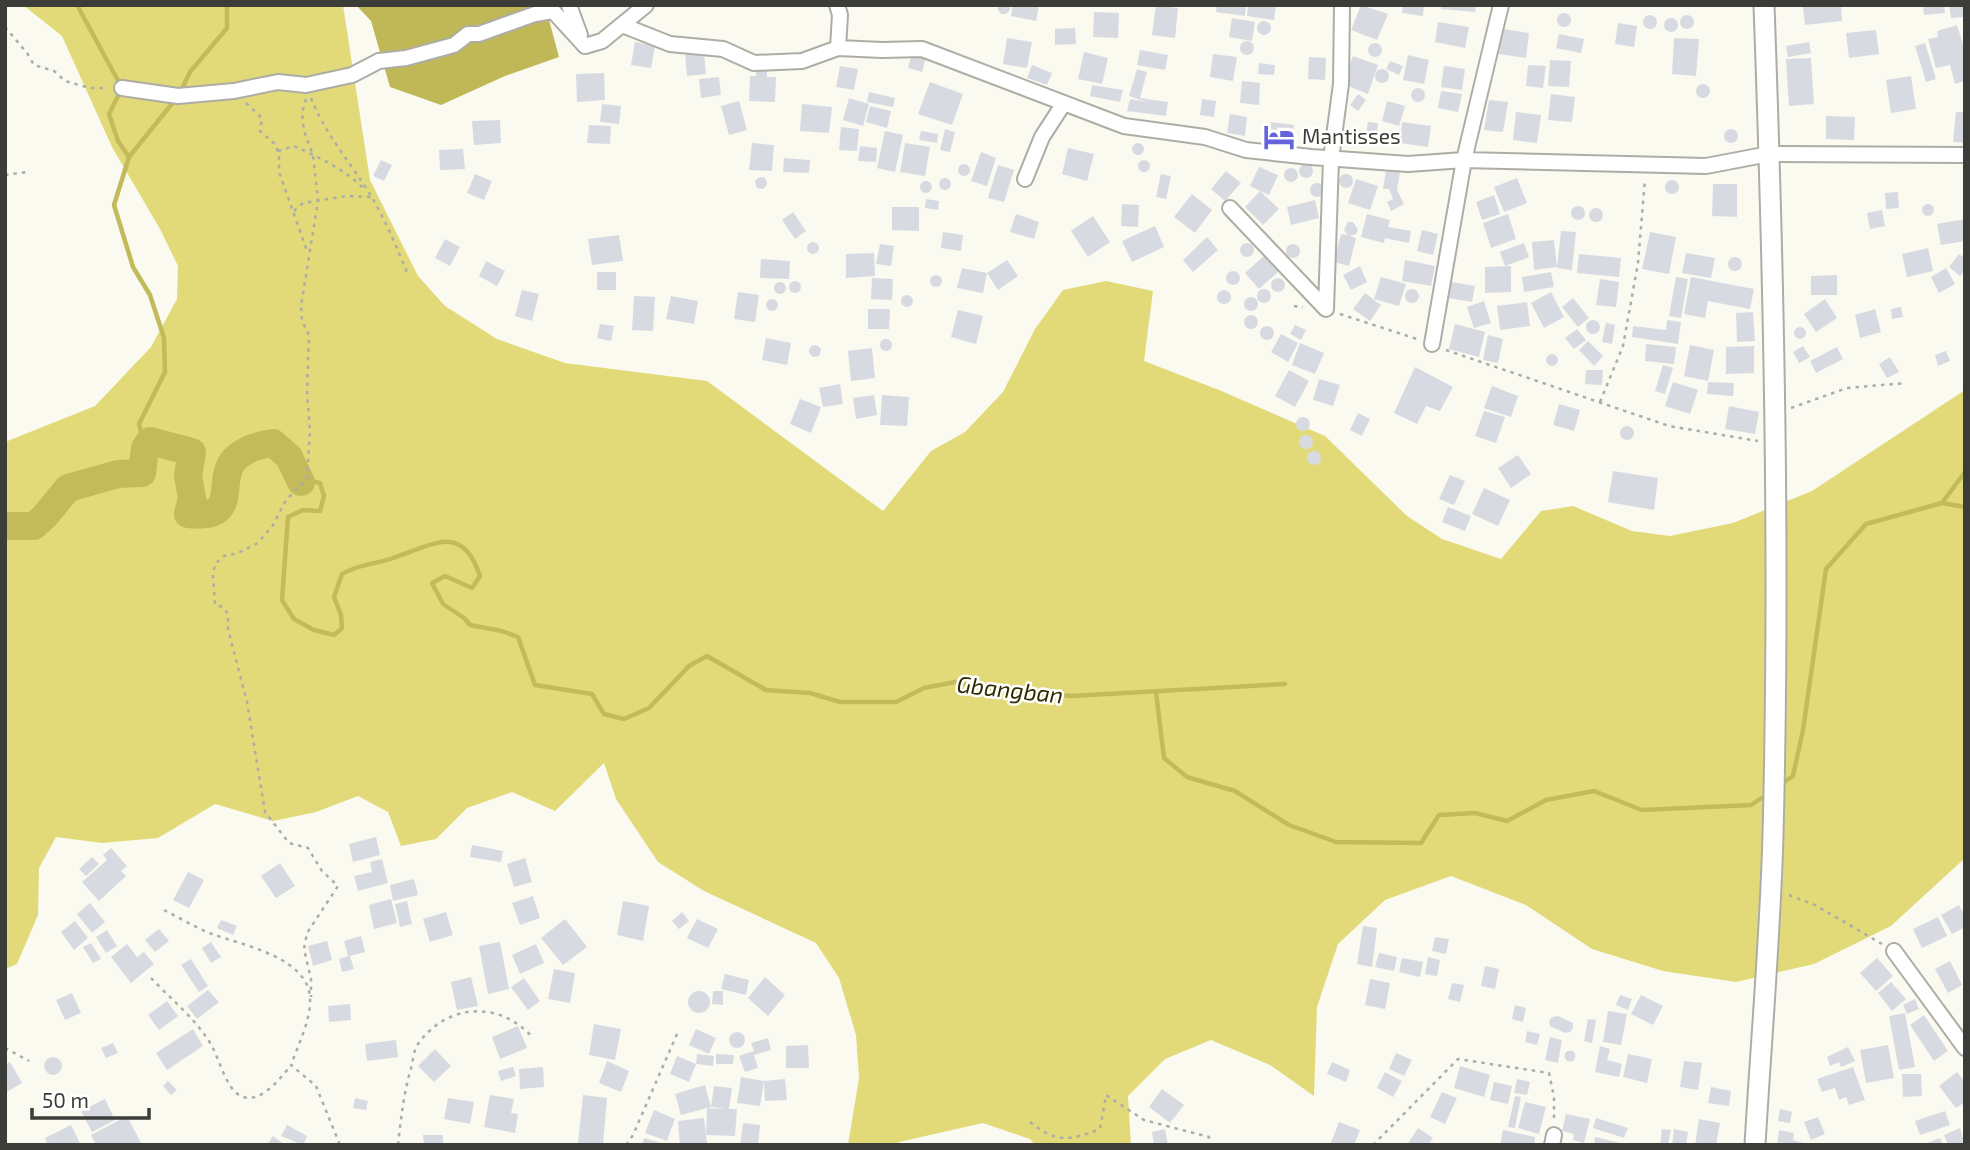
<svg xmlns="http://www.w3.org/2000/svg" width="1970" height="1150" viewBox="0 0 1970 1150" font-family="'Exo 2',sans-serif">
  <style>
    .green { fill: #e2da79 }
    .forest { fill: #c0b856 }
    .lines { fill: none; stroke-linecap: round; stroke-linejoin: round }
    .stream { stroke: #c3ba59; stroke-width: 4.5 }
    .river { stroke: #c3ba59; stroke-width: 28 }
    .building { fill: #d8dae2 }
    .street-casing { stroke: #aeada5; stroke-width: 18 }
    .secondary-casing { stroke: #aeada5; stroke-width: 23 }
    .path { stroke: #adada7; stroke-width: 2.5; stroke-dasharray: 3.5 5; stroke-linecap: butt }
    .street { stroke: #fff; stroke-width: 14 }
    .secondary { stroke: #fff; stroke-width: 19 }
    .labels { text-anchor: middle; stroke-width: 5; stroke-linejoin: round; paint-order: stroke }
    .poi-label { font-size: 21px; fill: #3c3c39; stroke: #fffffe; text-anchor: start }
    .water-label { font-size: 23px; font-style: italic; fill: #2f2b00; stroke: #fffffe }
  </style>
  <rect width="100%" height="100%" fill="#fafaf1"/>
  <path class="green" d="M23,5h320l27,175 48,96 27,30 52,33 68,24 142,18 176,130 48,-60 34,-19 38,-40 32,-63 28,-39 43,-9 47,10 -9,70 75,29 106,46 82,80 35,23 59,20 40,-48 32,-5 59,25 38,5 63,-13 79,-32 153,-101v468l-74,68 -77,38 -78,18 -73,-11 -71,-22 -66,-44 -75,-29 -66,24 -47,44 -21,63 -3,89 -44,-31 -59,-25 -46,19 -37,37 3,49h-96l-5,-6 -47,-16 -84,19 -4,3h-47l11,-67 -3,-43 -17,-57 -23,-35 -112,-52 -46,-29 -42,-63 -12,-36 -49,48 -43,-19 -45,16 -31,31 -35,7 -13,-34 -30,-16 -42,16 -43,9 -58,-17 -57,34 -56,5 -46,-6 -17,31 -1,47 -21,49 -12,5v-527l90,-36 56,-59 26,-48 1,-33 -18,-37 -48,-82 -50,-111z"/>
  <path class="forest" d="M356,5h189l14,52 -54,19 -64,29 -51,-18 -19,-66z"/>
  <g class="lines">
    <path class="stream" d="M77,5l45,83 -13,26 9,27 11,16
      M180,93l10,-21 37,-44v-23
      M145,448l-6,-24 26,-52 -1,-34 -14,-43 -17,-28 -19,-62 15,-48 46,-57
      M304,484l7,-3 9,2 4,13 -4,15 -17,-1 -15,7 -6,83 12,19 20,11 20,5 8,-7 -1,-13 -7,-18 8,-23c20,-11 31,-9 51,-16 40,-13 69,-36 87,18l-8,12 -27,-12 -13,7 11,21 21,14 6,7 32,6 16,6 17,48 57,9 12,20 20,5 25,-11 40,-42 18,-10 59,34 44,3 30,9h56l28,-14 31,-6 52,8 64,6 214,-12
      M1942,503l23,4
      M1156,692l8,66 23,19 48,14 54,34 47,17 85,1 18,-28 36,-2 32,8 39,-21 48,-9 48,19 109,-5 18,-12
      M1781,784l12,-8 10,-46 23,-161 40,-45 76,-21 23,-31"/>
    <path class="river" d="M5,526h29l11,-10 23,-28 50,-14 24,-1 3,-25 5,-7 42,11 -4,24 4,22 -4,16c53,6 28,-31 45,-53 10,-12 26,-16 40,-18l16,14 12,25"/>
  </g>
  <path class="building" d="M997,5h12l1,5 -4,4h-5l-3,-4z
    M1013,5h26l-3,16 -25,-5z
    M1156,5l22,3 -3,30 -23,-3z
    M1217,5h29l-1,11 -29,-4z
    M1248,5h28l-2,15 -27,-4z
    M1361,5l27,9 -11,26 -26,-10z
    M1403,5h21l-1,11 -21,-3z
    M1441,5h35l-1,7 -34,-3z
    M1809,5h32l1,16 -37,4 -2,-18z
    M1923,5h21l1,8 -21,2z
    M1949,5h16v12l-14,1z
    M1094,12l25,1 -1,25 -25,-1z
    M1557 20a7 7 0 1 1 14 0a7 7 0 1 1-14 0Z
    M1680 22a7 7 0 1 1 14 0a7 7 0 1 1-14 0Z
    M1643 22a7 7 0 1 1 14 0a7 7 0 1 1-14 0Z
    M1232,18l23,4 -3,19 -23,-4z
    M1664 25a7 7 0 1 1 14 0a7 7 0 1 1-14 0Z
    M1257 28a7 7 0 1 1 14 0a7 7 0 1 1-14 0Z
    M1438,22l31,5 -4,21 -30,-6z
    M1618,23l19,3 -3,21 -19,-3z
    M1957,25l8,26v30l-10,3 -5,-19 -14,3 -8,-29 10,-2 -1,-6z
    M1075,28l1,16 -21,1v-16z
    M1503,29l26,4 -3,25 -27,-4z
    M1876,30l3,24 -30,4 -3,-25z
    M1559,34l25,5 -3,14 -25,-5z
    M1007,38l25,4 -5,26 -24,-4z
    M1674,38l25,1 -3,37 -24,-2z
    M1240 48a7 7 0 1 1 14 0a7 7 0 1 1-14 0Z
    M635,42l20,4 -4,22 -20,-3z
    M1809,42l2,11 -23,4 -2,-11z
    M1925,43l11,36 -10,3 -11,-36z
    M1368 50a7 7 0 1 1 14 0a7 7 0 1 1-14 0Z
    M1140,50l28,5 -3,15 -28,-5z
    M704,52l2,22 -19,2 -2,-23z
    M1084,52l24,6 -6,26 -24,-5z
    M912,53l14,4 -4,15 -14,-4z
    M1213,54l24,3 -4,24 -23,-4z
    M1408,55l21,5 -5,24 -21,-4z
    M1353,56l25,9 -10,29 -25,-10z
    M1309,57l17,1 -1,22 -17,-1z
    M1811,58l3,46 -25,2 -3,-47z
    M1550,60l21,1 -2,26 -21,-1z
    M1390,61l13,5 -4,9 -13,-6z
    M1259,63l16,2 -1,10 -16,-1z
    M1032,65l20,8 -5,12 -20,-7z
    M1528,65l18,1 -3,22 -17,-2z
    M840,66l18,3 -4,21 -18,-3z
    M1444,66l21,3 -3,21 -21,-3z
    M1137,69l10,3 -7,26 28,4 -2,14 -39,-5 3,-12 17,3 -18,-6z
    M1375 76a7 7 0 1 1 14 0a7 7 0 1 1-14 0Z
    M756,70l11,1v6h9l-1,25 -26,-1 1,-25h6z
    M604,73l1,27 -28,2 -1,-28z
    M1911,76l5,33 -25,4 -5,-33z
    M719,77l2,18 -20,3 -2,-19z
    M1242,81l18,2 -1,22 -19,-2z
    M930,82l33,12 -11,31 -34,-11z
    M1696 91a7 7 0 1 1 14 0a7 7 0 1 1-14 0Z
    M1092,85l31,5 -3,12 -30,-6z
    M1411 95a7 7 0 1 1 14 0a7 7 0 1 1-14 0Z
    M1441,91l21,3 -4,18 -20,-4z
    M869,92l26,6 -2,9 -26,-5z
    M1358,94l8,6 -8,11 -8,-6z
    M1551,94l24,3 -3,25 -24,-2z
    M849,98l20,6 -6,22 -20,-6z
    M1202,99l14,2 -2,16 -14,-2z
    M1489,100l19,2 -5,30 -19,-2z
    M739,101l8,29 -18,5 -8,-29z
    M1387,101l18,5 -6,20 -17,-5z
    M602,104l19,2 -2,18 -19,-2z
    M802,104l30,3 -3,26 -29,-2z
    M870,106l21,5 -4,17 -21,-6z
    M1516,112l25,3 -4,28 -24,-3z
    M1956,112h9v31l-12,-1z
    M1230,114l17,3 -2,19 -18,-3z
    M1826,116l29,1 -1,23 -28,-1z
    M500,120l1,23 -27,2 -2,-24z
    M1270,122l24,3 -2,19 -24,-3z
    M1368,122l10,1 -1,11 -11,-1z
    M1402,122l29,4 -3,21 -28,-4z
    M589,125l22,1 -1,18 -23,-1z
    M841,127l18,2 -2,22 -18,-1z
    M945,129l10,3 -5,20 -10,-2z
    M1724 136a7 7 0 1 1 14 0a7 7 0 1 1-14 0Z
    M885,131l18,4 -8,37 -18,-4z
    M921,131l17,3 -1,9 -18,-3z
    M1132 149a6 6 0 1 1 12 0a6 6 0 1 1-12 0Z
    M752,143l22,2 -2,26 -23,-1z
    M905,143l25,4 -5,29 -25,-4z
    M860,146l17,2 -1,14 -18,-1z
    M1068,148l26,6 -7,27 -25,-7z
    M463,149l2,20 -25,1 -1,-20z
    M981,152l15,6 -9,28 -16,-5z
    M784,158l26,2 -1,13 -26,-1z
    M1138 166a6 6 0 1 1 12 0a6 6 0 1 1-12 0Z
    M381,160l11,5 -8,16 -11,-5z
    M958 170a6 6 0 1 1 12 0a6 6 0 1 1-12 0Z
    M1299 171a7 7 0 1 1 14 0a7 7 0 1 1-14 0Z
    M998,165l16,5 -10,32 -16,-4z
    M1259,167l19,8 -9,20 -9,-4 19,18 -16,16 -18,-18 15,-16 -10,-5z
    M1284 175a7 7 0 1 1 14 0a7 7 0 1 1-14 0Z
    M1386,170l14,2 -3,18 7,14 -13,7 -4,-9 6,-3 -4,-10h-6z
    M1226,171l15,12 -16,18 -14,-12z
    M475,174l17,7 -8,19 -17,-7z
    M1161,174l10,2 -5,23 -10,-2z
    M1339 181a7 7 0 1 1 14 0a7 7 0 1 1-14 0Z
    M755 183a6 6 0 1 1 12 0a6 6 0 1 1-12 0Z
    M939 184a6 6 0 1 1 12 0a6 6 0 1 1-12 0Z
    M1517,178l10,25 -23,9 -10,-25z
    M1356,179l22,7 -8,24 -22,-7z
    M1665 187a7 7 0 1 1 14 0a7 7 0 1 1-14 0Z
    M920 187a6 6 0 1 1 12 0a6 6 0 1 1-12 0Z
    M1310 190a7 7 0 1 1 14 0a7 7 0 1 1-14 0Z
    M1713,184h24v33l-25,-1z
    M1898,192l1,16 -13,1 -1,-16z
    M1192,194l20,16 -17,23 -21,-16z
    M1494,195l6,19 -18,6 -6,-18z
    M926,199l13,2 -1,9 -13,-2z
    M1315,200l4,18 -28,7 -4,-18z
    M1922 210a6 6 0 1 1 12 0a6 6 0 1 1-12 0Z
    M1122,204l17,1 -1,22 -17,-1z
    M1571 213a7 7 0 1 1 14 0a7 7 0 1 1-14 0Z
    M892,207h27v24l-27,-1z
    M1589 215a7 7 0 1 1 14 0a7 7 0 1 1-14 0Z
    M1882,210l3,16 -15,3 -3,-16z
    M793,212l13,19 -11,8 -13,-19z
    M1016,214l23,8 -5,17 -24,-7z
    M1367,214l23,6 -2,7 23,4 -2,12 -24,-5 -1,5 -23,-6z
    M1508,214l8,25 -25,9 -8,-25z
    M1093,216l17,26 -22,15 -17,-26z
    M1965,219v22l-24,4 -4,-21z
    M1348,222h5l5,8 -2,4 -6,2 6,2 -7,28 -15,-4 7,-28 7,1 -4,-5z
    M1155,226l9,21 -32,15 -10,-21z
    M1422,230l16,4 -5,21 -16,-4z
    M1561,231l15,1 -4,38 -15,-2z
    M943,232l20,3 -2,16 -20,-3z
    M1650,232l26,5 -7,37 -27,-5z
    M619,235l4,26 -31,4 -4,-26z
    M1207,237l11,13 -25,22 -10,-12z
    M445,239l15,8 -10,19 -15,-8z
    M1554,240l3,27 -23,3 -2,-28z
    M807 248a6 6 0 1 1 12 0a6 6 0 1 1-12 0Z
    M1524,243l5,14 -24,9 -5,-14z
    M1240 250a7 7 0 1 1 14 0a7 7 0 1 1-14 0Z
    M880,244l14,2 -3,20 -15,-2z
    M1286 251a7 7 0 1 1 14 0a7 7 0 1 1-14 0Z
    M1928,248l5,23 -26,6 -5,-23z
    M874,253l1,23 -29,2v-24z
    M1686,253l29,5 -4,20 -29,-5z
    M1579,254l42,4 -2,19 -42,-4z
    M1959,254l6,4v12l-5,6 -11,-9z
    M1264,256l14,16 -19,17 -14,-16z
    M1728 264a7 7 0 1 1 14 0a7 7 0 1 1-14 0Z
    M761,259l29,2 -1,18 -29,-1z
    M1007,260l11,16 -20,14 -11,-17 -4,20 -26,-5 5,-20 25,5z
    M1405,260l30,6 -4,20 -29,-5z
    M486,261l19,10 -8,15 -18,-10z
    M1360,266l7,16 -16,8 -8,-15z
    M1511,266v26l-26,1v-26z
    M1946,268l9,16 -16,9 -8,-16z
    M1226 278a7 7 0 1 1 14 0a7 7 0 1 1-14 0Z
    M597,272h19v18h-19z
    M1551,272l3,15 -30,5 -2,-15z
    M930 281a6 6 0 1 1 12 0a6 6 0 1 1-12 0Z
    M1837,275v20h-26v-19z
    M1381,277l25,7 -7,22 -25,-7z
    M1676,277l12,2 -7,39 -12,-2z
    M1691,277l63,12 -4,20 -42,-8 -3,17 -21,-4z
    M872,278l21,1 -1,21 -21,-1z
    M1271 285a7 7 0 1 1 14 0a7 7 0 1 1-14 0Z
    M1600,279l19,3 -3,25 -20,-2z
    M789 287a6 6 0 1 1 12 0a6 6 0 1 1-12 0Z
    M774 288a6 6 0 1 1 12 0a6 6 0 1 1-12 0Z
    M1451,282l24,4 -3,16 -24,-4z
    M1405 296a7 7 0 1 1 14 0a7 7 0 1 1-14 0Z
    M1257 296a7 7 0 1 1 14 0a7 7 0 1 1-14 0Z
    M522,290l17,4 -7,27 -17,-5z
    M1217 297a7 7 0 1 1 14 0a7 7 0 1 1-14 0Z
    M738,292l21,3 -4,27 -21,-3z
    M1551,292l13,25 -20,11 -13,-25z
    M1365,293l16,12 -11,16 -17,-12z
    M901 301a6 6 0 1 1 12 0a6 6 0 1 1-12 0Z
    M634,296l21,1 -2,34 -21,-1z
    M671,296l27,5 -4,23 -28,-5z
    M1244 304a7 7 0 1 1 14 0a7 7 0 1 1-14 0Z
    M1573,298l16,20 -11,9 -16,-20z
    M766 305a6 6 0 1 1 12 0a6 6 0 1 1-12 0Z
    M1825,299l12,19 -21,14 -12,-18z
    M1484,301l7,22 -17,5 -7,-21z
    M1527,302l3,24 -30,4 -3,-24z
    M1901,307l2,10 -11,2 -1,-10z
    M868,309h22l-1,20h-21z
    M1875,309l6,23 -21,6 -5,-23z
    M958,310l25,6 -7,28 -25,-7z
    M1753,312l2,29 -18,1 -1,-29z
    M1244 322a7 7 0 1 1 14 0a7 7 0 1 1-14 0Z
    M1667,320l14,2 -3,22 -46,-7 1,-11 33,4z
    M1586 327a7 7 0 1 1 14 0a7 7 0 1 1-14 0Z
    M1606,323l9,2 -3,19 -10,-2z
    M600,324l14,2 -3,15 -14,-3z
    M1455,324l30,8 -6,25 -30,-8z
    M1295,325l11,5 -5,10 -11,-6z
    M1260 333a7 7 0 1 1 14 0a7 7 0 1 1-14 0Z
    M1794 333a6 6 0 1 1 12 0a6 6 0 1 1-12 0Z
    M1577,329l9,11 -12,9 -9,-11z
    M1281,334l17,9 -10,19 -17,-10z
    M1488,335l15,4 -5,24 -15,-3z
    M766,338l25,5 -4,22 -25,-5z
    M880 345a6 6 0 1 1 12 0a6 6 0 1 1-12 0Z
    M1588,341l15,15 -9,10 -15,-16z
    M1300,343l24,10 -9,21 -23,-9z
    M1646,344l30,3 -2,17 -29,-3z
    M809 351a6 6 0 1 1 12 0a6 6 0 1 1-12 0Z
    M1690,345l24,5 -6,31 -24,-5z
    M1754,346v27l-28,1v-27z
    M1803,346l7,11 -11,6 -6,-11z
    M1837,347l6,12 -27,14 -6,-12z
    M872,348l3,30 -24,3 -3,-30z
    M1946,351l4,10 -12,5 -3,-11z
    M1546 360a6 6 0 1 1 12 0a6 6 0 1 1-12 0Z
    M1890,357l9,15 -12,6 -8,-14z
    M1663,365l10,3 -8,26 -10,-3z
    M1415,367l38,20 -13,24 -14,-5 -9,18 -23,-11z
    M1289,370l20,11 -14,26 -20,-11z
    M1586,370h17l-1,15 -17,-1z
    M1319,379l21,6 -7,21 -20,-6z
    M1673,382l25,8 -8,24 -25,-8z
    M1708,382l26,1 -1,13 -26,-2z
    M840,384l3,20 -20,3 -4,-19z
    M1492,386l26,10 -7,21 -27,-9z
    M874,395l3,20 -21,4 -3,-21z
    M882,395l27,2 -2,29 -27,-1z
    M800,399l21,8 -10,26 -21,-9z
    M1559,404l21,6 -6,21 -21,-6z
    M1729,406l30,6 -4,22 -30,-5z
    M1484,411l21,6 -9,26 -21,-7z
    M1358,413l12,6 -8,17 -12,-6z
    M1296 424a7 7 0 1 1 14 0a7 7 0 1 1-14 0Z
    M1620 433a7 7 0 1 1 14 0a7 7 0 1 1-14 0Z
    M1299 442a7 7 0 1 1 14 0a7 7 0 1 1-14 0Z
    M1307 458a7 7 0 1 1 14 0a7 7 0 1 1-14 0Z
    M1518,455l13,19 -20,14 -13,-20z
    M1613,471l45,7 -4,32 -46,-8z
    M1450,475l15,6 -11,24 -15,-6z
    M1484,488l26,12 -12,26 -26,-12z
    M1448,507l23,9 -6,15 -23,-9z
    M376,837l4,18 -27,7 -4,-18z
    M472,845l31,6 -2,11 -31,-5z
    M111,848l16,18 -6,5 5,5 -27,25 -17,-19 25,-22 -4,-5z
    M92,857l7,7 -13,12 -7,-7z
    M525,858l7,24 -18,5 -7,-23z
    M382,859l6,24 -30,8 -4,-15 18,-4 -2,-10z
    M280,863l15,23 -19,12 -15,-22z
    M188,872l16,8 -15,28 -16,-8z
    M414,879l4,16 -25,6 -3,-16z
    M533,896l7,22 -20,7 -8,-22z
    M391,899l6,24 -23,6 -5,-24z
    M407,901l5,23 -12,3 -5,-23z
    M623,901l26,5 -6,35 -26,-6z
    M90,903l15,19 -13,11 -15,-19z
    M1959,905l6,11v11l-13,7 -11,-19z
    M446,912l7,23 -23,7 -7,-23z
    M682,912l7,9 -10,8 -7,-8z
    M1938,917l9,19 -25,12 -9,-19z
    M565,919l22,28 -24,18 -22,-27z
    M697,919l21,10 -10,19 -21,-10z
    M221,920l16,6 -4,9 -16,-7z
    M75,921l13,17 -14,12 -13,-18z
    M1363,926l14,2 -5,39 -15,-3z
    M159,929l10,12 -14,11 -10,-12z
    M107,930l10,16 -11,7 -10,-16z
    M361,936l4,16 -15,4 4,13 -12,3 -3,-13 9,-3 -4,-15z
    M1435,937l14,2 -3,15 -14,-3z
    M327,941l5,19 -19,6 -5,-20z
    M211,942l10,15 -10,6 -9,-15z
    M500,942l9,47 -21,5 -9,-48z
    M91,943l10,16 -8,4 -10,-16z
    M127,944l10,13 7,-5 10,12 -23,19 -20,-26z
    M536,944l8,19 -24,11 -8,-19z
    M1379,953l18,4 -3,14 -19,-4z
    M1428,957l12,3 -3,16 -12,-2z
    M1402,958l21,4 -3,15 -21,-5z
    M1877,958l16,18 -17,15 -16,-18z
    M191,959l17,27 -9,6 -18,-27z
    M1950,961l12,24 -14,8 -13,-24z
    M1485,966l14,3 -4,20 -14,-3z
    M554,969l21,4 -5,30 -22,-4z
    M725,974l24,6 -3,15 -25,-6z
    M471,977l7,29 -21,4 -6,-28z
    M765,977l20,18 -17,21 -20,-18z
    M524,978l16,23 -12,9 -17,-23z
    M1370,979l20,4 -5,26 -20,-4z
    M1891,982l15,17 -14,12 -14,-18z
    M1452,983l12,2 -4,17 -12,-3z
    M208,990l11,12 -22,17 -10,-13z
    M688 1002a11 11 0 1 1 22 0a11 11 0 1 1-22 0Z
    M713,991h10v14l-11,-1z
    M72,993l9,20 -16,7 -9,-20z
    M1620,995l12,4 -4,11 -12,-5z
    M1641,995l22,11 -10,19 -22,-11z
    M1915,999l4,10 -12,5 -4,-9z
    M167,1001l11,15 -19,14 -11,-15z
    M350,1004l1,16 -22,2 -1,-16z
    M1515,1005l11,3 -3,14 -11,-3z
    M1608,1011l19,3 -6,31 -18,-3z
    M1905,1013l10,54 -16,3 -10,-54z
    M1924,1015l24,36 -14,10 -24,-36z
    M1558,1016l15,7v5l-3,4 -5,1 -15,-7 -1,-5 3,-4z
    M1588,1019l8,1 -4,23 -8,-2z
    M594,1024l27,5 -6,31 -26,-5z
    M518,1026l9,22 -27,11 -8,-22z
    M193,1029l10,17 -36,24 -11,-17z
    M696,1029l20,9 -7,16 -20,-9z
    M1527,1031l13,3 -3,11 -12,-3z
    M729 1040a8 8 0 1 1 16 0a8 8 0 1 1-16 0Z
    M1550,1037l12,3 -4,23 -13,-3z
    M768,1038l3,12 -17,5 4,13 -13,4 -6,-16 15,-5 -3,-8z
    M396,1040l2,17 -31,4 -2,-17z
    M113,1043l5,10 -12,5 -5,-10z
    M808,1045l1,23h-23v-22z
    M1888,1045l6,33 -28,5 -6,-33z
    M1600,1046l10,3 -3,11 15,4 -3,13 -24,-5z
    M1848,1047l7,14 -14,6 -2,-5 -9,4 -3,-9z
    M435,1049l16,17 -17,16 -16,-16z
    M1564.5 1056a5.5 5.5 0 1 1 11 0a5.5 5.5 0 1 1-11 0Z
    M1396,1053l16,7 -8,16 -15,-7z
    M697,1054l17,2 -1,10 -17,-2z
    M716,1054l18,1 -1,9h-17z
    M1628,1054l24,5 -5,24 -24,-6z
    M677,1056l19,8 -7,18 -19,-8z
    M44 1066a9 9 0 1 1 18 0a9 9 0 1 1-18 0Z
    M607,1061l22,10 -8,21 -22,-9z
    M1684,1061l18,2 -4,27 -18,-3z
    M10,1062l12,21 -17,10v-28z
    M1332,1062l18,8 -4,12 -19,-8z
    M1460,1066l30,9 -6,22 -30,-9z
    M513,1067l3,9 -15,5 -3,-10z
    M543,1067l1,20 -24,2 -1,-20z
    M1853,1067l12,33 -16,5 -3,-8 -7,3 -4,-12 -13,4 -5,-13z
    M1385,1072l17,9 -9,16 -16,-9z
    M1957,1072l8,10v20l-9,6 -17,-22z
    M1902,1074h19l1,22 -19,1z
    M741,1077l23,4 -4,25 -23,-3z
    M785,1079l2,21 -22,1 -1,-20z
    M1517,1079l13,3 -3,13 -13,-2z
    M168,1081l9,9 -6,5 -8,-9z
    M1494,1082l18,4 -4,18 -18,-4z
    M705,1085l6,22 -4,1 20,1 -16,-2 3,-21 18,2 -3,21h8l-2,27 -29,-1 1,8 -27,2 -2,-24 26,-3 2,17 1,-27 -26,7 -6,-21z
    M1711,1087l20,4 -2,15 -21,-3z
    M1162,1089l22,16 -14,18 -21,-16z
    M1442,1092l15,6 -12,26 -15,-7z
    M490,1095l24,4 -3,14 7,1 -3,19 -31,-6z
    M583,1095l24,3 -4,47 -25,-2z
    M1515,1096l6,1 -6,31 -7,-1z
    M355,1098l13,3 -2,9 -13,-2z
    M448,1098l26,4 -4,22 -26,-5z
    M105,1099l10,21 -23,12 -11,-21z
    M1525,1102l21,5 -7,27 -21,-6z
    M1780,1109l12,3 -2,11 -12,-2z
    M654,1110l21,9 -8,22 -22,-8z
    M1945,1111l5,14 -30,10 -5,-14z
    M1566,1114l24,5 -6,24 -11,-3 1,-6 -12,-3z
    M127,1116l14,27 -4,2h-41l-5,-10z
    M1818,1117l7,17 -14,6 -7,-18z
    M1596,1118l32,10 -4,10 -31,-10z
    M1699,1119l21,4 -4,22h-21z
    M1339,1122l21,8 -6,15h-24z
    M743,1123l17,2 -2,20h-18z
    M71,1125l10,20h-33l-3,-7z
    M287,1125l20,11 -4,9 -22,-9z
    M1418,1128l15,10 -5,7h-21z
    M1960,1128l5,17h-17l-4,-10z
    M1165,1129l3,16h-14l-2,-13z
    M1662,1129l9,1 -3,15h-8z
    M1674,1129l14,3 -2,13h-14z
    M1503,1130l32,7 -1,8h-34z
    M1779,1130l15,3 -1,7 18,5h-34z
    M423,1135h20v10h-19z
    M273,1136l12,9h-18z
    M1595,1137l30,7v1h-31z
    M644,1138l21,6v1h-23z
    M1940,1138l3,7h-21z"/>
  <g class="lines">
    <defs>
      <path id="street" d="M569,5l11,30
        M837,5l3,10 -2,33 44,2 40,-1 202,77 81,11 41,13 65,7 97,7 56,-4 242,6 63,-12 196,1
        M622,25l48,19 53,5 31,14 48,-2 36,-13
        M585,46l17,-5 44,-36
        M122,88l56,8 56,-5 44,-9 28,3 46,-10 27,-14 27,-3 48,-13 14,-11h11l56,-20 18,-3 32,35
        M1025,179l17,-42 22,-34
        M1230,208l96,101
        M1326,309l5,-150 10,-75 1,-79
        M1432,344l32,-184 37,-155
        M1894,951l71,97
        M1552,1145l2,-10"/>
      <path id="secondary" d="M1755,1145c6,-103 15,-206 18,-309 7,-277 1,-554 -9,-831"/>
    </defs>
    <use href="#street" class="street-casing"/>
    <use href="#secondary" class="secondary-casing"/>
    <path class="path" d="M5,27l22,26 7,12 20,6 11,10 25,7h16
      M311,98c14,36 40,65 60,98 15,25 26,52 37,79
      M306,99l-4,14 2,18 9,24 5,46 -17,105 1,15 7,14 -2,56 3,41 -3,47 -21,21 -13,25 -15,18 -20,10 -14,3 -9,8 -2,12 2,29 8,2 5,7v15l19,73 18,110 24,31 19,5 14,23 16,15 -31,47 -3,16 7,30v18
      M246,103l16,15 -2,13 16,14 3,11v16l28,79
      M278,151l16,-5c24,11 51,23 70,43
      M5,175l22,-3
      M294,211l9,-8 44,-7 24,1
      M1294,306l9,1
      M1340,314l77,25
      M1446,350l223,76 89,15
      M1600,402l23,-56 15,-83 7,-84
      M1791,408l56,-20 59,-5
      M1789,895l26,10 67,39
      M164,910c16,8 32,18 48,24 30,11 96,23 98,64 1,22 -12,47 -19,67l25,21 24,59
      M151,978c18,19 41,38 56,60 10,14 14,34 24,49 20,28 47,-5 60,-22
      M5,1048l24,13
      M1030,1122c26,21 39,19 70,7l6,-34 38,25 65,17v8
      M398,1145c3,-28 6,-54 14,-80 1,-7 2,-15 6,-21 29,-41 82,-44 115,-6
      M626,1145l7,-10 44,-101
      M1373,1145l85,-86 91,14 5,24v24"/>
    <use href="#street" class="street"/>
    <use href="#secondary" class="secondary"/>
  </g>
  <defs>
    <symbol id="hotel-bare" viewBox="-9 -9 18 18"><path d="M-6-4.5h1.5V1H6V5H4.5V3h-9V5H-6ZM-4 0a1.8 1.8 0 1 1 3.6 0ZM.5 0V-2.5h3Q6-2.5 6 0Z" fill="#6664dd" stroke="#fffffe" stroke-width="2.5" paint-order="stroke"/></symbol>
  </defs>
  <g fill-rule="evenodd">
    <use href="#hotel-bare" x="1257" y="115" width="44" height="44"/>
  </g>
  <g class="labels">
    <g class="poi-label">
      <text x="1302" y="144">Mantisses</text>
    </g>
    <g class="water-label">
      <text transform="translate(1010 690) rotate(6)" y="8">Gbangban</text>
    </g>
  </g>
  <rect width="1970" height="1150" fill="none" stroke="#3c3c39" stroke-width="14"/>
  <path d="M32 1108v10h117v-10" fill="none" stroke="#3c3c39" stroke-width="3.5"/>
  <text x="42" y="1108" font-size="21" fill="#3c3c39" stroke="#fffffe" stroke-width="5" paint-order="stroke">50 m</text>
</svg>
